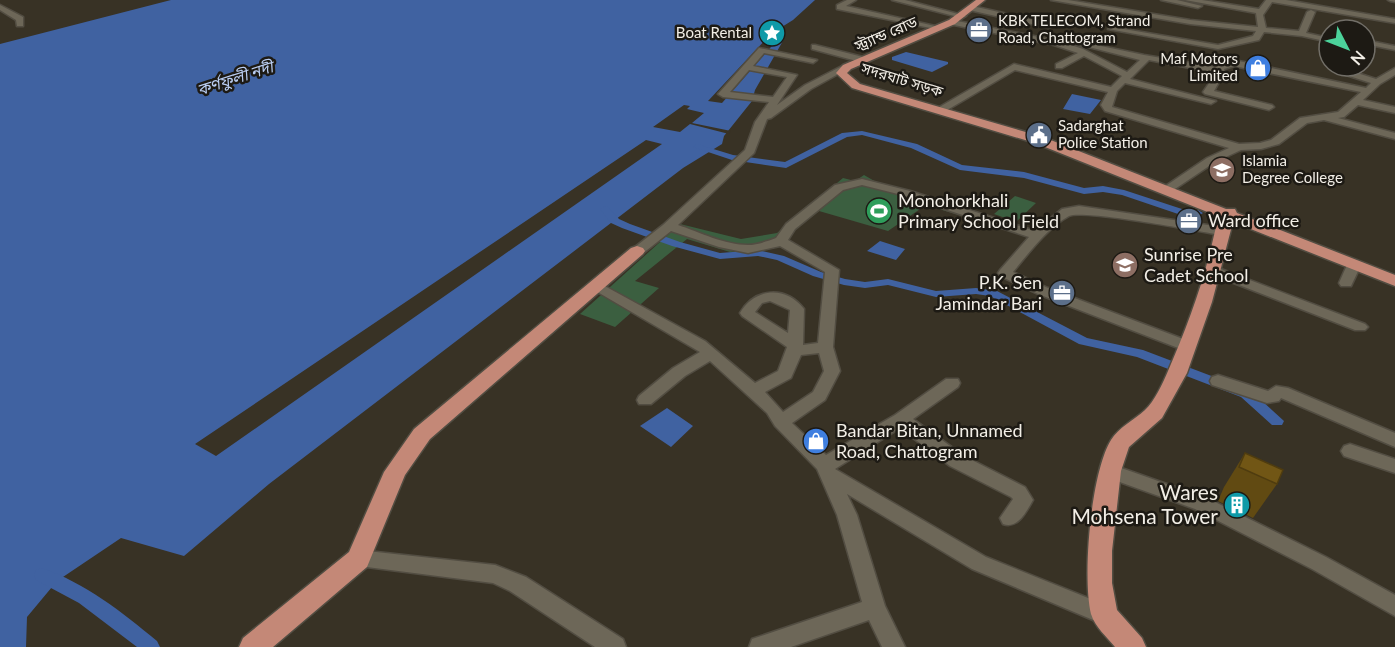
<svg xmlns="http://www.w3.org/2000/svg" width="1395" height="647" viewBox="0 0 1395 647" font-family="Lato,'Noto Sans Bengali',sans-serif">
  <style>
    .green { fill: #3b5f40 }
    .water { fill: #4062a1 }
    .pier { fill: #383225 }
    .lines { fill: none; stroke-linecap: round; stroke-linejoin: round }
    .canal { fill: #4062a1; fill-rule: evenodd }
    .minor-casing { stroke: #524d42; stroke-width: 3 }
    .major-casing { stroke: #524d42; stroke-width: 3 }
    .minor { fill: #6d6758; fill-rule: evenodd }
    .major { fill: #c48877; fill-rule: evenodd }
    .wall { fill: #614a12 }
    .building { fill: #715615; stroke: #4f3c0f; stroke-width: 1.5 }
    .labels { text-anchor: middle; stroke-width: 5; stroke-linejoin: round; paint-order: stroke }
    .far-poi-label { font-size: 15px; fill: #f2eee6; stroke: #1d1a14; text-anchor: start }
    .far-street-label { font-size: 15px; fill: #f2eee6; stroke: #1d1a14 }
    .far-water-label { font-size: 16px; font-style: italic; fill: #bacef3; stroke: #1d1a14 }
    .poi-label { font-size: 18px; fill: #f2eee6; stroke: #1d1a14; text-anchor: start }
    .near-poi-label { font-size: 21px; fill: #f2eee6; stroke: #1d1a14; text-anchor: end }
  </style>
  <rect width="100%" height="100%" fill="#383225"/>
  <path class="green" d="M864,175l19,11 33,7 116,39 -4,4 -102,-31 -38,26 -69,-20 -30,22 2,3 -8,10 -53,6 -43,-13 -52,42 24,7 -44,39 -35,-13 100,-90 61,15 36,-6 66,-55 12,3z
    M1015,196l21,7 -20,19 -22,-8z"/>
  <path class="water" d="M171,0h644l-22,20 -24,15 15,4 -29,51 -3,11 -28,35 -2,8 -39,24 -414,316 -85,72 -63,-18 -64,43 -30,36 -1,30h-26v-603z
    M906,52l42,10v2l-16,8 -40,-12v-3z
    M1072,94l29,6 -11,14 -27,-5z
    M880,241l25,8 -9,11 -29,-9z
    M667,408l26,18 -22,21 -31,-21z"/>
  <path class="pier" d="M767,38l11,1 -56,64 -14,-2z
    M684,105l6,1 -3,3 17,4 -12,10 39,8 -2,3 -39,-10 -10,8 -27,-5z
    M646,140l16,4 -446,312 -21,-12z"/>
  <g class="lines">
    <path class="canal" d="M862,131l55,13 45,21 62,7 60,16 19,-2 21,4 61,20h13l5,3 -5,3h-14l-62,-21 -19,-3 -19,2 -60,-16 -64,-8 -49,-22 -49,-13 -15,2 -61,31 -54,-8 -39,-13 4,-3 36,11 52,7 57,-29z
      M605,206l3,1 11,12 11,5 50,18 40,11 38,-3 26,6 37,16 24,7 20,3 23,-3 48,12 40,-3 21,3 90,47 56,12 108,41 33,30 -2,4h-10l-31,-28 -104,-40 -58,-13 -89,-48 -14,-2 -40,3 -48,-12 -23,3 -21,-3 -31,-9 -36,-16 -19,-4 -38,3 -48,-13 -50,-18 -11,-5 -11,-14z
      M42,568c43,15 80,44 115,73l3,6h-23l-58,-44 -43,-23 -2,-5 2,-5z"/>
    <defs>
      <path id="minor" d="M847,0h9l-10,6 98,22 -4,2 -103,-21v-4z
        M892,0h13l61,16 -4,2z
        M1051,0h17l122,20 68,7 -2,-14 -71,-13h17l57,9 7,-9h20l109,19v4l-123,-21 -9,13 3,13 33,3 8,-19 4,-2 4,2 -9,21 23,5v4l-27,-6 -38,-4 -5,8 -41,9 -110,-20 4,-2 106,18 35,-9 3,-5 -66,-7z
        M1161,0h16l25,6 -4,2z
        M1388,0h7v2l-5,-1z
        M0,5l23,12v9h-6l-1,-6 -16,-10z
        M972,6l80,18 1,2 -4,2 -80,-18z
        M952,20l107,21 24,8 44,23 13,-12 -67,-17 4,-2 67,14 71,12 9,-6 10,-1 132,28 5,-5 -28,-9 -1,-2 4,-6h8l-3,5 25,8 19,-11v7l-15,9 -17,16 32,7v6l-37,-8 -14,12 -6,1 57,15v6l-71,-19 -17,3 -28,21 -18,5 -20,1 -26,12 -43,29h-8v-4l43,-29 22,-10 -124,-37 -4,-6 7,-13 -93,-22 -73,43h-6v-4l78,-45 97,23 11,-11 -38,-20 -22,12h-6v-4l22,-11 -24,-8 -105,-21 -1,-2zM1149,60l67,13 -13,19 2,2 64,16 5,-3 -2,-2 -58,-14 11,-20 -1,-2 10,-3 127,26 -23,20 -38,6 -29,22 -11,3 -21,1 -127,-37 5,-16 8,-8 86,21 5,-3 -86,-22z
        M1365,40l30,6v4l-30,-6z
        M815,45l52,13 1,2 -4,3 -52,-14v-4z
        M759,48l58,12 -4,3 -49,-10 -11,13 44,9 -20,30 28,-20 39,-20 7,2 -40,22 -40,29 -4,1 -13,34 -76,72c21,7 47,20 70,20 9,0 20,-4 28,-7l10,-14 49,-39 27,-6 48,12 125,40 27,-22 17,-3 142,21 6,4 -6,4c-22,-4 -139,-26 -152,-19 -21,11 -41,38 -56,56l35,16 143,54 3,4 -3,4 -5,1 -148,-57 -38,-18 -2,-3 2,-3 29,-33 -127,-42 -40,-10 -19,5 -48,39 -7,11 51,30 -6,77 7,24 -15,29 -33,23 34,32 69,-40 51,-36h12l2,4 -2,4 -45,32 51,37 61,31 8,13c-7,12 -15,29 -30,24l-3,-6 13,-19 -2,-2 -61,-31 -50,-38 -65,41 151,88 127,51 3,7 -3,7 -8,3 -133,-56 -125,-75 10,21 28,91 20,41h-23l-13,-27 -78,27h-42l3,-8 110,-37 -25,-87 -20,-46 -42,-43 -8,-13 -57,-52 -25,15 -34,28h-12l-2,-4 2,-4 34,-28 27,-16 -111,-65 2,-3h10l104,57 50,42 23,-12 9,-24 -45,-31 -2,-3c15,-25 45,-28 64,-4l-1,36 15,-2 7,-71 -45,-26 -32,7 -29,-6 -48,-16 -29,23h-10l-2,-3 33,-26 82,-75 10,-28 14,-20 -46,-5 -5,-3zM749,70l38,7 -14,20 -43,-5zM770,301l20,9 -2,23 -33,-21 7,-9zM819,353l5,18 -11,21 -30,20 -18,-20 26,-14 10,-23z
        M1354,261l7,4 -10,21h-10l-2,-3 8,-18z
        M1213,266l152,58 3,3 -3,3h-10l-147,-57 -2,-3z
        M1218,375l50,16 8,-5 12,2 107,45v14l-114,-49 -2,3 -12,2 -55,-18 -2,-4 2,-4z
        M1350,444l45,15v14l-51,-17 -3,-5 3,-5z
        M1110,464l99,35 117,58 69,38v21l-83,-47 -117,-60 -92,-33 -2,-5 2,-5z
        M358,550l137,15 31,12 97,62 3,8h-31l-85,-56 -17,-8 -142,-18 -3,-6 3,-6z"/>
      <path id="major" d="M976,0h9l-30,24 -104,45 -4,4 13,11 183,53 183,72h9l2,4 158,62v11l-162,-64 -21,80 -25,71 -25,45 -33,29 -8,24 -9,80v32l5,27 25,28 4,9h-31c-8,-10 -20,-20 -24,-33 -9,-37 0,-142 20,-174 7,-12 23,-20 34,-30 9,-8 18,-27 23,-39 16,-37 31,-76 41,-115 4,-14 5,-26 11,-39l-185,-74 -183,-55 -16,-15 7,-8 106,-45z
        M637,246l6,2 2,3 -2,3 -213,185 -25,36 -38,92 -94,80h-34l4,-9 106,-86 35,-80 30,-43 217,-181z"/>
    </defs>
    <use href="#minor" class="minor-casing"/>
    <use href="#major" class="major-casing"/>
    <use href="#minor" class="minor"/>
    <use href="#major" class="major"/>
  </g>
  <path class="wall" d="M1245,453l32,31 -24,34 -35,-17 6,-14z"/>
  <path class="building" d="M1245,453l38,17 -6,14 -38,-17z"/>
  <defs>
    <symbol id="office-disc" viewBox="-11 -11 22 22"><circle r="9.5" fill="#5c6f8a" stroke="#1d1a14"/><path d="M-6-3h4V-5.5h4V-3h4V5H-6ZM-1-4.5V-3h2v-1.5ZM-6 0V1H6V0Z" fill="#fff"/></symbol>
    <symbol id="sight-disc" viewBox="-11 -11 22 22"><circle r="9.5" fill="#0f9aa8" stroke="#1d1a14"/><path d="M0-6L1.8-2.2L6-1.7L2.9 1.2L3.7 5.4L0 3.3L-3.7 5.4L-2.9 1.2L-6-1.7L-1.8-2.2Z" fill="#fff"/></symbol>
    <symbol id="shop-disc" viewBox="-11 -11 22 22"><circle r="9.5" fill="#3f7fe0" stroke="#1d1a14"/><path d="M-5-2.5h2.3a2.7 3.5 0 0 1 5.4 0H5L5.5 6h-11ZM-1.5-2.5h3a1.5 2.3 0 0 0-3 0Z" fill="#fff"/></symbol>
    <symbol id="civic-disc" viewBox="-11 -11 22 22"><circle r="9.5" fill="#5c6f8a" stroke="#1d1a14"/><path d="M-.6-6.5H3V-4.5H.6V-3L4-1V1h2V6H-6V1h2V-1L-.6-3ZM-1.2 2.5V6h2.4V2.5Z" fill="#fff"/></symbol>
    <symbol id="school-disc" viewBox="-11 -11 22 22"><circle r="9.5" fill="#8d6e63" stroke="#1d1a14"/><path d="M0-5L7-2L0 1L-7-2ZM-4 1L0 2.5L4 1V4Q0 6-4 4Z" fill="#fff"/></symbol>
    <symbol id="stadium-disc" viewBox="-11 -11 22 22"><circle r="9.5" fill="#2e9e5b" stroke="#1d1a14"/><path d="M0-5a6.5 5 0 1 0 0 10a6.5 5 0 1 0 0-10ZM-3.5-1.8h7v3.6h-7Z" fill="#fff"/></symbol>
    <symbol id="building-disc" viewBox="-11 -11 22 22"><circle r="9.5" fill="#0f9aa8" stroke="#1d1a14"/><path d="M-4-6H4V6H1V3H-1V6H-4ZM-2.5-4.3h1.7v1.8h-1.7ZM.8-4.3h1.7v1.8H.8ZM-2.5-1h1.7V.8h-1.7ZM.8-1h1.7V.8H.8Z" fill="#fff"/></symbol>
  </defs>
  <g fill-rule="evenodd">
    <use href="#office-disc" x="964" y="15" width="30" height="30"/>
    <use href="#sight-disc" x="757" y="18" width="30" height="30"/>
    <use href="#shop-disc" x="1243" y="53" width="30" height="30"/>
    <use href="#civic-disc" x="1024" y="120" width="30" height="30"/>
    <use href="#school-disc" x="1207" y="155" width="30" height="30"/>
    <use href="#stadium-disc" x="864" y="196" width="30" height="30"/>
    <use href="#office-disc" x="1174" y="206" width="30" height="30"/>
    <use href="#school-disc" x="1110" y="250" width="30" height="30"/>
    <use href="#office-disc" x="1047" y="278" width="30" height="30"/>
    <use href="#shop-disc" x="801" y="426" width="30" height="30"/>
    <use href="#building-disc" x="1222" y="490" width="30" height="30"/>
  </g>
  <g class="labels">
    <g class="far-poi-label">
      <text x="998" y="26">KBK TELECOM, Strand<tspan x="998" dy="17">Road, Chattogram</tspan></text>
      <text x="752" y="38" text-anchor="end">Boat Rental</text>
      <text x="1238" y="64" text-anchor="end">Maf Motors<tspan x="1238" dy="17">Limited</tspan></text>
      <text x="1058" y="131">Sadarghat<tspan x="1058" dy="17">Police Station</tspan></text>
      <text x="1242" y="166">Islamia<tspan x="1242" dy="17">Degree College</tspan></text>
    </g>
    <g class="far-street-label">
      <text transform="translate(886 34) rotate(-23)" y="5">স্ট্র্যান্ড রোড</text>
      <text transform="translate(902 80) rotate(17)" y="5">সদরঘাট সড়ক</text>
    </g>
    <g class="far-water-label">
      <text transform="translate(235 78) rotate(-18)" y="6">কর্ণফুলী নদী</text>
    </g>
    <g class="poi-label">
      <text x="898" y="207">Monohorkhali<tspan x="898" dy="21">Primary School Field</tspan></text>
      <text x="1208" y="227">Ward office</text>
      <text x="1144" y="261">Sunrise Pre<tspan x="1144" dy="21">Cadet School</tspan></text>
      <text x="1042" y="289" text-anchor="end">P.K. Sen<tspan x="1042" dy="21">Jamindar Bari</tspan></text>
      <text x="836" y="437">Bandar Bitan, Unnamed<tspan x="836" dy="21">Road, Chattogram</tspan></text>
    </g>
    <g class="near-poi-label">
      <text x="1218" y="500">Wares<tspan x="1218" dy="24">Mohsena Tower</tspan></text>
    </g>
  </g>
  <g transform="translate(1347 48) rotate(132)"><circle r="28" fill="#1d1a14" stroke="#726f68" stroke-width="1.5"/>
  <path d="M0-4.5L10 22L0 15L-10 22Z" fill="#4cd39b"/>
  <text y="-9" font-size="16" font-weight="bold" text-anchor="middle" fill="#f2eee6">N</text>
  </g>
</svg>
